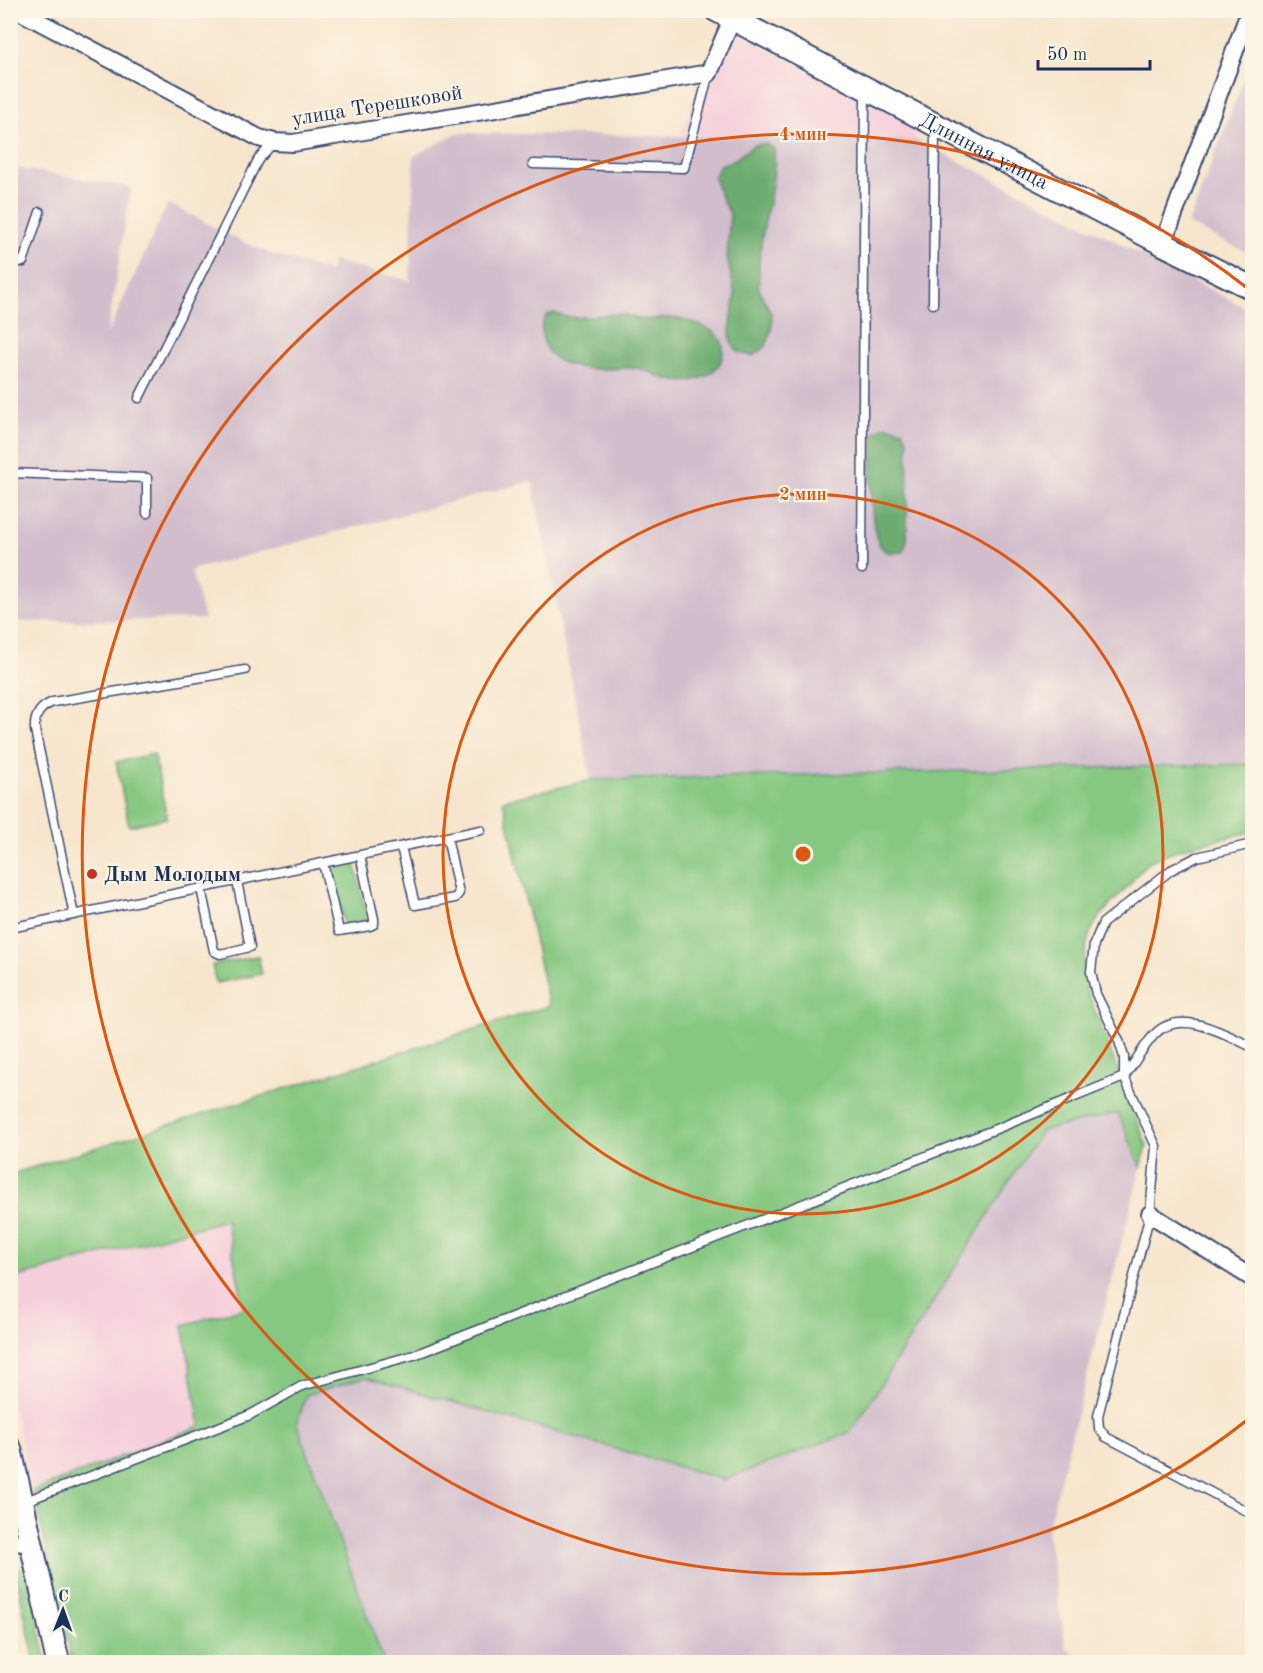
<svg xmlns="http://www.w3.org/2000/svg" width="1263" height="1673" viewBox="0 0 1263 1673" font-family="'Old Standard TT',serif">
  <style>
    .built { fill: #f5cfdb }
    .industrial { fill: #d1bdcc }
    .green { fill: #86c881; stroke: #507c70; stroke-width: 1.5 }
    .forest { fill: #6cac6f; stroke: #446e66; stroke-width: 1.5 }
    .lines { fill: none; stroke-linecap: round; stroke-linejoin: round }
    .lane-casing { stroke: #3c4a6f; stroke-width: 11 }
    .street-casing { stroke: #3c4a6f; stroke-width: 20 }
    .secondary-casing { stroke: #3c4a6f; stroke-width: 26 }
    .lane { stroke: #fff; stroke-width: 8 }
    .street { stroke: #fff; stroke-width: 16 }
    .secondary { stroke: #fff; stroke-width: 22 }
    .ring { fill: none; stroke: #de5710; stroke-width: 3 }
    .poi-dot { fill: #c8321e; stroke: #fcf5e5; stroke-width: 2 }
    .labels { text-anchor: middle; stroke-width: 4.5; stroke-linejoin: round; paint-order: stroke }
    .street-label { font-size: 21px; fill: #1b2f5e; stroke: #fcf5e5 }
    .poi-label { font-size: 21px; font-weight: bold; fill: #1b2f5e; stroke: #fcf5e5; text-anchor: start }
    .centre { fill: #de5710; stroke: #fcf5e5; stroke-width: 3 }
    .ring-label { font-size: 18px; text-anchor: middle; font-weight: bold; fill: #de5710; stroke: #fcf5e5; stroke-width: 4.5; stroke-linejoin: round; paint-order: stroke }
  </style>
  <rect width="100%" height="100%" fill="#fcf5e5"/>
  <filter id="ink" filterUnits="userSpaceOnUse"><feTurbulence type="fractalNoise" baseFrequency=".0167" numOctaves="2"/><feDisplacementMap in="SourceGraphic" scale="12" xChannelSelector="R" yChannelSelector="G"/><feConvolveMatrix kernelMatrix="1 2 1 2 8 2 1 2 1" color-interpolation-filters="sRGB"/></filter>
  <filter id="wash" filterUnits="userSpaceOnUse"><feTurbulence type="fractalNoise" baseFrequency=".008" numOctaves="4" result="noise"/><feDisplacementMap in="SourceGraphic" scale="24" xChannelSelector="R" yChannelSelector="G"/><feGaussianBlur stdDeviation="1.35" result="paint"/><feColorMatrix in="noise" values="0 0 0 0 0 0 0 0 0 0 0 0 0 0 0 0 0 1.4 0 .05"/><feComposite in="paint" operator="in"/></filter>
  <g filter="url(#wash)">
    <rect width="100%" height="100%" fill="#f7e6cd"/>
    <path class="built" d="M720,23l190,99 7,18 -236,-5z
      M226,1220l18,89 -61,17 17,100 -167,65 -22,-94 -1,-118z"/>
    <path class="industrial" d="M1252,58v197l-64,-31z
      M457,133l460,7 335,171v453l-661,16 -59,-299 -341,89 13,49 -193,3 -1,-455 121,20 -24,148 61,-132 77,40 24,10 61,19 3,-11 77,20 4,-125z
      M1118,1113l23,54 -94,364 19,118 22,13h-704l-88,-238 10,-29 59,-18 360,103 126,-48 190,-301z"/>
    <path class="green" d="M154,754l13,64 -38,8 -13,-64z
      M1252,764v68c-33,8 -71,13 -101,29 -9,4 -15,16 -22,24 -34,36 -45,42 -46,95l64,166 -6,21 -23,-54 -77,18 -190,301 -127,48 -359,-103 -59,18 -9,29 87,238h-312l-39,-171 167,-65 -17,-101 61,-17 -18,-88 -215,59v-105l538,-168 -46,-206 88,-20z
      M355,863l12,57 -23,5 -12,-57z
      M258,956l4,18 -46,9 -4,-18z
      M26,1568l21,94h-12l-20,-92z"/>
    <path class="forest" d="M766,144l8,5c3,41 -15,79 -15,119 0,7 -1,17 1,23 6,17 15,18 11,39 -3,14 -6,21 -20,26l-12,-4 -8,-9 -1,-12 5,-36 -8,-38 3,-44 -7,-11 -9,-24 6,-13 14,-5 20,-15z
      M554,313c24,10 44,0 68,1 6,0 11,4 17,5 11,2 22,-2 32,-1 16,2 51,10 52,29 2,27 -30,39 -53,33 -21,-5 -23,-14 -47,-12 -26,2 -72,4 -80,-28 -2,-10 -2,-17 4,-25z
      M886,426l17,4 5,12 -1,98 -4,12c-8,1 -16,2 -22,-5 -12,-15 -13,-99 -5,-116z"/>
  </g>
  <g filter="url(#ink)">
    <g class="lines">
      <defs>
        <path id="lane" d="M533,164l151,4 25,-95
          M10,260l13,2 17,-50
          M933,304l2,-176
          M139,398l119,-238 16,-18
          M10,473l137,5v35
          M862,569l3,-480
          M401,847l14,58 40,-7 4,-5 -12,-56
          M323,863l16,68 31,-5 4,-2v-5l-14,-64
          M201,888l13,63 6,3 30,-7 -13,-66
          M74,915l-39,-185c-1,-15 5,-23 18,-28l192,-32
          M10,928l471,-98
          M1252,1047c-27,-13 -73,-40 -98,-12 -11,12 -20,29 -30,42l32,69 -6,68 -52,202 1,12 7,9 146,77
          M23,1502l227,-87 52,-29 112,-31 587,-228 123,-50v-20l-5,-16 -23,-47 -5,-22 3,-28 9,-21 68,-53 26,-13 55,-13"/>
        <path id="street" d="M21,12l238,126 15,4 19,1 416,-70 27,-63
          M1163,244l87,-234
          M1150,1214l102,64
          M10,1543l22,-1"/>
        <g id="secondary">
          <path id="s1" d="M716,10l447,234 89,44"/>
          <path d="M10,1449l48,213"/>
        </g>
      </defs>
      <use href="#lane" class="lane-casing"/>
      <use href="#street" class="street-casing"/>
      <use href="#secondary" class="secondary-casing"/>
      <use href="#lane" class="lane"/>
      <use href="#street" class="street"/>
      <use href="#secondary" class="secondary"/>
    </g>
  </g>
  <g class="ring">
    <circle cx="803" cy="854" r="360"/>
    <path d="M1251 1417A720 720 0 1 1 1251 291"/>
  </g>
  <circle class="poi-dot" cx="92" cy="874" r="6"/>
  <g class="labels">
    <g class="street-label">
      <text transform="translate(377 105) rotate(-9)" y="7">улица Терешковой</text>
      <text dy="7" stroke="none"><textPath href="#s1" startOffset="303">Длинная улица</textPath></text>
    </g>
    <g class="poi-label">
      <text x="104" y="881">Дым Молодым</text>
    </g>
  </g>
  <circle cx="803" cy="854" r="9" class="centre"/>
  <g class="ring-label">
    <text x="803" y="140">4 мин</text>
    <text x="803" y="500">2 мин</text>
  </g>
  <rect width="1263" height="1673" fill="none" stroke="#fcf5e5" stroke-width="36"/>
  <g transform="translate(63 1610) rotate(1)" stroke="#fcf5e5" stroke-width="4.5" paint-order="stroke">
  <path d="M0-4.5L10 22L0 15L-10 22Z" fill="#1b2f5e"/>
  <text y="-9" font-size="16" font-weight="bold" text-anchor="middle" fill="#1b2f5e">С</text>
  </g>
  <path d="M1038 60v9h112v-9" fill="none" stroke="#1b2f5e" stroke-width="3"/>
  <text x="1047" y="60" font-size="18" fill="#1b2f5e" stroke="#fcf5e5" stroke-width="4.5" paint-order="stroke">50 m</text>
</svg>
